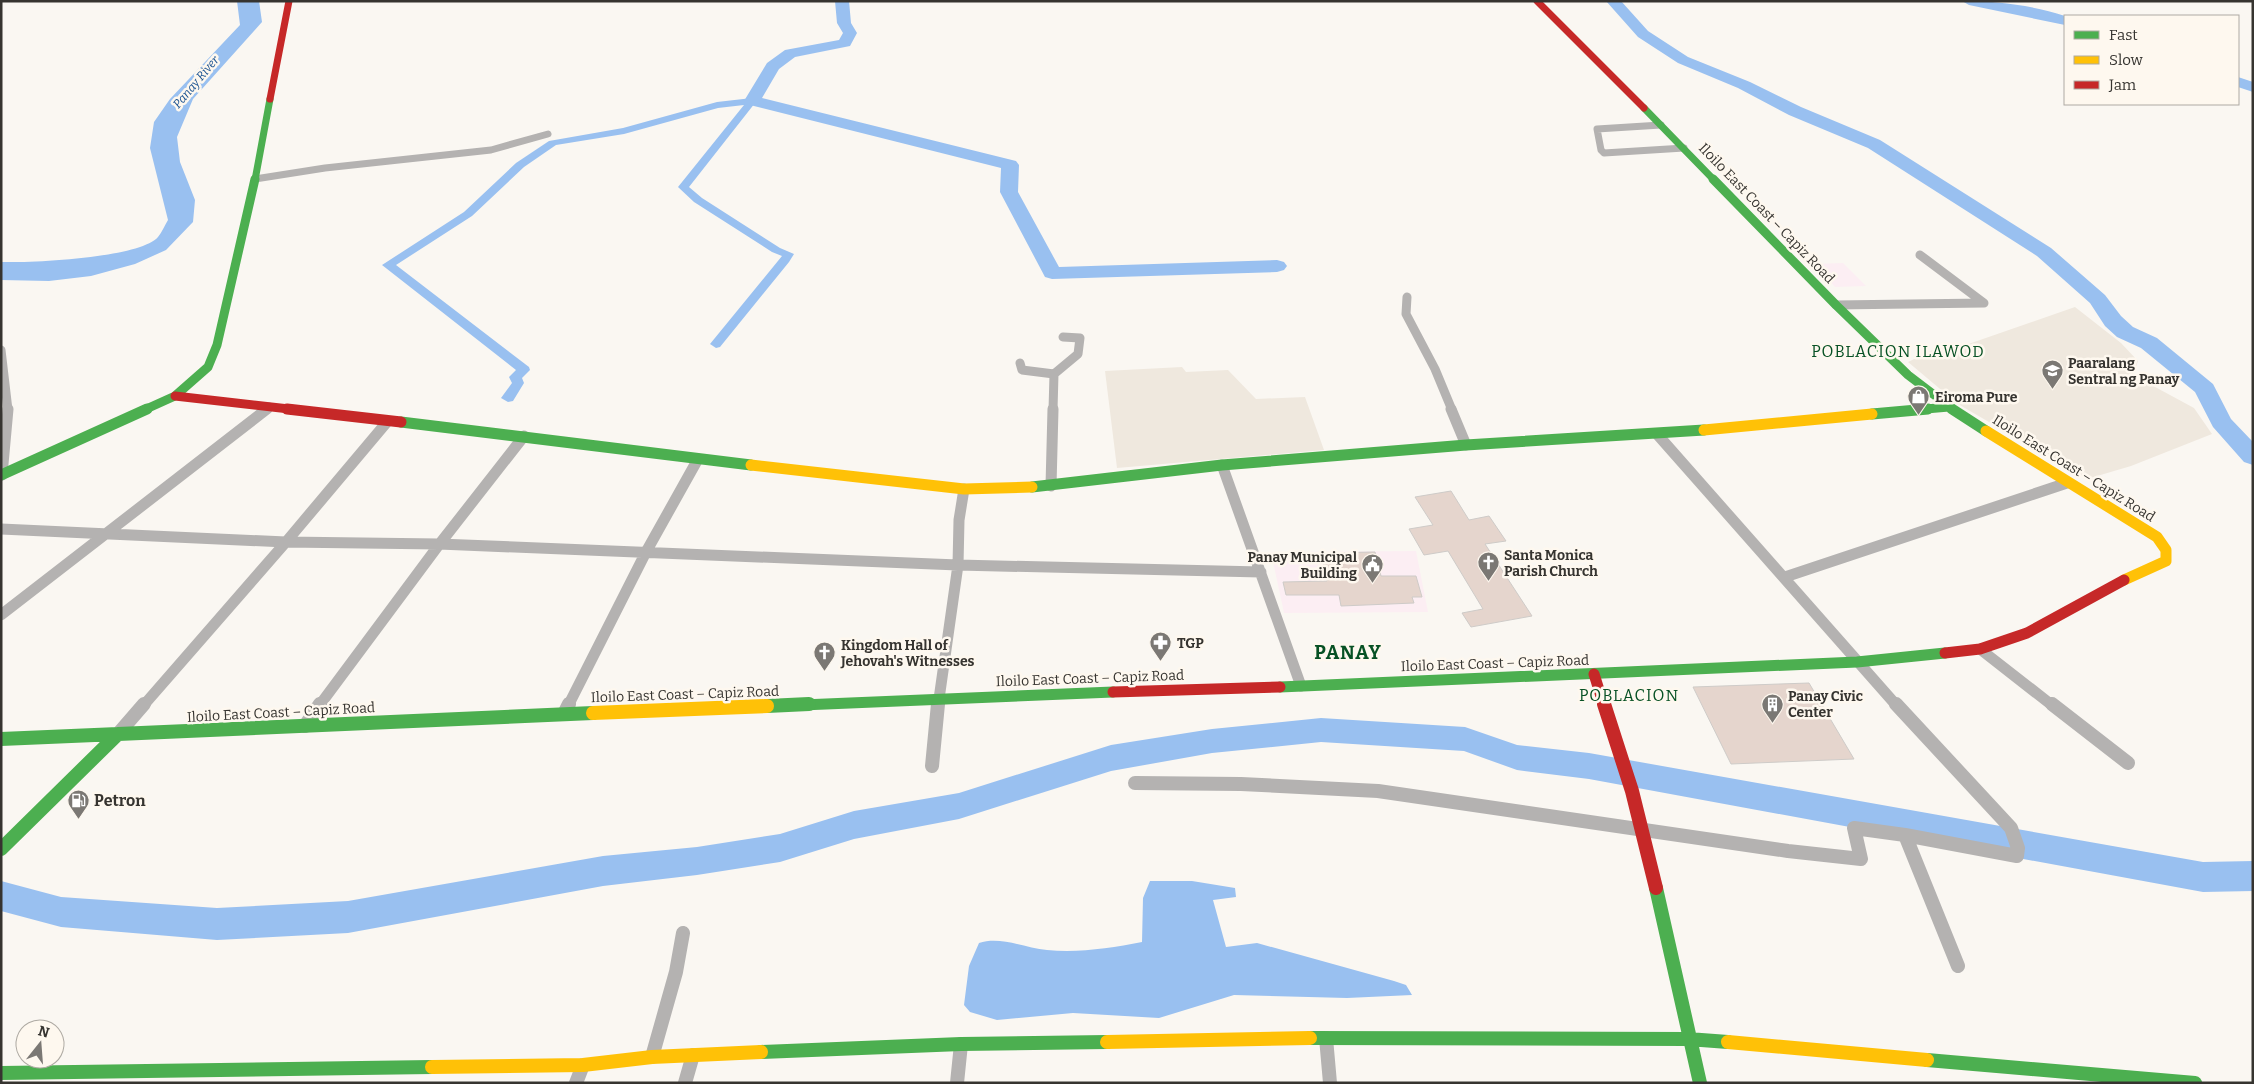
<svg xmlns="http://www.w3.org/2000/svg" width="2254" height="1084" viewBox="0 0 2254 1084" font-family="Bitter,serif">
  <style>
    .commercial { fill: #fceef3 }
    .built { fill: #efe8de }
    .water { fill: #99c0f0 }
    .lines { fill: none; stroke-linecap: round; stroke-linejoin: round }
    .canal { fill: #99c0f0; fill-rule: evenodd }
    .river { fill: #99c0f0; fill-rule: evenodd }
    .building { fill: #e5d5cd; stroke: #cecbc8 }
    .street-far3 { stroke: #b4b2b1; stroke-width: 7 }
    .street-far2 { stroke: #b4b2b1; stroke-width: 9 }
    .street-far1 { stroke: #b4b2b1; stroke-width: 11 }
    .street { stroke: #b4b2b1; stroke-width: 14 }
    .fast-far3 { stroke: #4caf50; stroke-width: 7 }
    .fast-far2 { stroke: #4caf50; stroke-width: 9 }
    .fast-far1 { stroke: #4caf50; stroke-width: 11 }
    .fast { stroke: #4caf50; stroke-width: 14 }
    .slow-far1 { stroke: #ffc107; stroke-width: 11 }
    .slow { stroke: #ffc107; stroke-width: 14 }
    .jam-far3 { stroke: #c62828; stroke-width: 7 }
    .jam-far2 { stroke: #c62828; stroke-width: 9 }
    .jam-far1 { stroke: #c62828; stroke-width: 11 }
    .jam { stroke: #c62828; stroke-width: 14 }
    .labels { text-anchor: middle; stroke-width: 5; stroke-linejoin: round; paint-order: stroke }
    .far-water-label { font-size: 12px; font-style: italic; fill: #1a5291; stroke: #fef8ef }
    .street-label { font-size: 14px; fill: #363430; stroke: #fef8ef }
    .poi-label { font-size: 14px; font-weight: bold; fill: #363430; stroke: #fef8ef; text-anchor: start }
    .quarter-label { font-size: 16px; letter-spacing: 1px; fill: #075124; stroke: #fef8ef }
    .near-poi-label { font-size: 16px; font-weight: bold; fill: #363430; stroke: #fef8ef; text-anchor: start }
    .district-label { font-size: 19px; font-weight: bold; letter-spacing: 1px; fill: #075124; stroke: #fef8ef }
  </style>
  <rect width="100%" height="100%" fill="#faf7f2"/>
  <path class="commercial" d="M1843,263l23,23 -31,1 -22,-23z
    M1416,551l12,61 -144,1 -13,-61z"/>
  <path class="built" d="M2075,307l46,36 17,18 -5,14 61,33 18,26 -81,32 -44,13 -129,-75 -50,-42 31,-15 18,1z
    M1182,367l4,5 42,-2 28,29 49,-2 19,53 -207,18 -12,-97z"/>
  <path class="water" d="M237,1h22l3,21 -69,77 -16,38 3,25 15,38 -2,22 -27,28 -31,14 -44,12 -42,5 -48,-1v-18c30,1 139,-4 157,-25 4,-5 7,-12 10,-17l-18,-72 4,-26 16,-23 70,-74z
    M1150,881h42l43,7 1,9 -23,3 13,47 31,-4 137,38 12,4 6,10 -65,3 -113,-3 -75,23 -86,-5 -76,7 -27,-8 -6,-7 5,-39 10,-23c22,-7 46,5 68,7 32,3 64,-2 95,-8l1,-44z"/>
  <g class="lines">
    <path class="canal" d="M752,98l5,3 -2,2 -66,84 13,11 78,50 14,6 -5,8 -69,85 -4,1 -6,-4 72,-88 -10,-4 -78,-50 -16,-15 66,-82 -26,3 -94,26 -68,11 -32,22 -52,49 -76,49 133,102 1,3 -8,8 2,5 -11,18 -5,1 -7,-4 11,-15 -3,-6 7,-7 -134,-105 82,-53 52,-49 33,-22 74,-13 94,-26z"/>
    <path class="river" d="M835,1h14l2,22 6,10 -7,13 -55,11 -16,12 -17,29 254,63 3,4 -1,27 41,75 218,-7 7,2 3,4 -3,4 -7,2 -225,7 -7,-2 -45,-85 1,-24 -255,-64 -2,-3 23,-38 18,-13 54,-10 4,-7 -6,-10z
      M1606,1h15l27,30 40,26 62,25 51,25 79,33 171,108 54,47 16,21 12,11 24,11 56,46 18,35 22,23v23l-9,-3 -31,-35 -18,-35 -54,-44 -24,-11 -12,-11 -15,-23 -53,-47 -169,-108 -79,-33 -51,-27 -60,-25 -40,-26z
      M1962,1c34,0 70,4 103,15v9l-96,-20z
      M2238,77l15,5v10l-15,-5z
      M1321,718l144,9 52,18 72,8 614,109 50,-1v30l-50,1 -614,-113 -72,-9 -53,-19 -143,-9 -109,11 -101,18 -152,48 -105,20 -74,23 -83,13 -94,11 -255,47 -131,7 -156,-13 -60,-16v-30l60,16 156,11 131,-7 255,-45 94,-9 83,-13 74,-23 105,-18 152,-48 101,-16z"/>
  </g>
  <path class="building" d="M1451,491l18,29 20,-4 17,25 -21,3 47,72 -61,11 -9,-14 21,-4 -35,-58 -24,4 -15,-26 24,-4 -18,-28z
    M1375,552l6,24h35l6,21h-10l2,6 -73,3 -2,-11h-53l-3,-13 44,-1 -6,-28z
    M1809,683l45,76 -123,5 -38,-77z"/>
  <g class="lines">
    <path class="street-far3" d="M1661,125l-64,4 4,21 3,3 80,-5
      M255,179l70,-11 166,-18 57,-16"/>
    <path class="street-far2" d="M1407,297l-1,17 29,55 17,41
      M1836,305l148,-2 -64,-48
      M1,350l7,60
      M1020,363l2,7 32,4
      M265,410l4,-3
      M1053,410l1,-36 24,-20 2,-16 -17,-1"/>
    <path class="street-far1" d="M1451,409l15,36
      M1657,434l240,272
      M1222,465l79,221
      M2,475l6,-66
      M1051,486l2,-77
      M1,529l285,13 153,2 519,21 303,7
      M1785,577l282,-94
      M1,615l266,-206
      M1980,649l73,57
      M143,706l143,-164 101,-120
      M319,706l119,-160 86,-110
      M568,706l78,-154 52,-93
      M938,706l20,-141 1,-45 5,-31"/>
    <path class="street" d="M2052,704l76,59
      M564,714l5,-10
      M305,726l15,-22
      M118,734l26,-30
      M932,766l6,-62
      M1135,783l106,1 137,7 410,60 73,8 -7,-31 51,7 112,21 1,-8 -7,-20 -115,-124
      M1905,835l53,131
      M1326,1038l4,45
      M652,1057l24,-85 7,-39
      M576,1083l7,-18
      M685,1083l8,-28
      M957,1083l4,-39"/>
    <path class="fast-far3" d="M1644,108l70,72
      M255,180l15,-81"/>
    <path class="fast-far2" d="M1713,179l123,126 72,70 46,35
      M144,410l31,-14 33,-29 9,-22 38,-166
      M1914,410l35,-3"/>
    <path class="fast-far1" d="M1952,409l34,22
      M1872,414l56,-5
      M401,422l350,43
      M1,475l146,-66
      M1032,487l190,-22 244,-20 238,-15
      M1280,687l577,-25 88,-9
      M778,706l335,-14"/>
    <path class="fast" d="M767,706l42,-2
      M1,739l117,-5
      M1,849l117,-115 475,-21
      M1656,888l44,195
      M1310,1038l378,1 40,3
      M761,1052l200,-8 146,-2
      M1927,1060l268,23
      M1,1073l431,-6"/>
    <path class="slow-far1" d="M1704,430l168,-16
      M1986,431l171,106 9,13v11l-42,19
      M751,465l213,24 68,-2"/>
    <path class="slow" d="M593,713l174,-7
      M1107,1042l203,-4
      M1728,1042l199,18
      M432,1067l151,-2 69,-8 109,-5"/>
    <path class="jam-far3" d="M1537,1l107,107
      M270,99l19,-98"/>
    <path class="jam-far2" d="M175,396l123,14"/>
    <path class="jam-far1" d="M287,409l114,13
      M1945,653l35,-4 47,-16 97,-53
      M1594,674l10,32
      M1113,692l167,-5"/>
    <path class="jam" d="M1604,704l28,87 24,97"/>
  </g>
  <defs>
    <symbol id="school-pin" viewBox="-11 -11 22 30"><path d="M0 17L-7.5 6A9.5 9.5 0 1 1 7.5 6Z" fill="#7b7874" stroke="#fef8ef"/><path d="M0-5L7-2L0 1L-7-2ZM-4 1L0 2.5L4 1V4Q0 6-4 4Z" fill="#fff"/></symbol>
    <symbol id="shop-pin" viewBox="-11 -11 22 30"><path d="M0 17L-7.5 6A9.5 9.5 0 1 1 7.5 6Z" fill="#7b7874" stroke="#fef8ef"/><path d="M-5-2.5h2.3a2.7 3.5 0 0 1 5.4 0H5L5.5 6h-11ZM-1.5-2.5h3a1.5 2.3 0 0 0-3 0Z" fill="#fff"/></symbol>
    <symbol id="church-pin" viewBox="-11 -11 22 30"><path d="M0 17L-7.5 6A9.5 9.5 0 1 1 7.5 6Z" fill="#7b7874" stroke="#fef8ef"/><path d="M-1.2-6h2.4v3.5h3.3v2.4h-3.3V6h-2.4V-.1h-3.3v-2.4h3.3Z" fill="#fff"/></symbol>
    <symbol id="civic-pin" viewBox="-11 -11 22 30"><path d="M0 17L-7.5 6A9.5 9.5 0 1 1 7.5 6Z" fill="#7b7874" stroke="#fef8ef"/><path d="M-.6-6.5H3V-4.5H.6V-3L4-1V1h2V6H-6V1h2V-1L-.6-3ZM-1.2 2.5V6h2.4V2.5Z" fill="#fff"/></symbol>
    <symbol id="pharmacy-pin" viewBox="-11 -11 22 30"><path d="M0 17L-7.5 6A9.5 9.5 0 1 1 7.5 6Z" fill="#7b7874" stroke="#fef8ef"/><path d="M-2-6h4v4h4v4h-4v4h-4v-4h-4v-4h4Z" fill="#fff"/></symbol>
    <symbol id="building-pin" viewBox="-11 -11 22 30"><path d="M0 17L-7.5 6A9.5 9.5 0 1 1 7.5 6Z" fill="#7b7874" stroke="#fef8ef"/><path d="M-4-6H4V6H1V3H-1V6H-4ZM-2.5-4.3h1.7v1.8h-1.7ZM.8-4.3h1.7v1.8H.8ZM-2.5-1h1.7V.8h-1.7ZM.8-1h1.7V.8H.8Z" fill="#fff"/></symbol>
    <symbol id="fuel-pin" viewBox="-11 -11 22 30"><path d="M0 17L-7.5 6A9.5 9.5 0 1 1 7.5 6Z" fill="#7b7874" stroke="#fef8ef"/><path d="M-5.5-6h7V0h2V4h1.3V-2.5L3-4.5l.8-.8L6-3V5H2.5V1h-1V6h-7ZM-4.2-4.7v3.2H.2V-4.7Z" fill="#fff"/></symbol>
  </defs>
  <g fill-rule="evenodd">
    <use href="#school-pin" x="2040" y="358" width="25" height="34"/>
    <use href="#shop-pin" x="1906" y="384" width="25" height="34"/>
    <use href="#church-pin" x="1476" y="550" width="25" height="34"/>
    <use href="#civic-pin" x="1360" y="552" width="25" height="34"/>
    <use href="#pharmacy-pin" x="1148" y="630" width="25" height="34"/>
    <use href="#church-pin" x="812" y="640" width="25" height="34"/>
    <use href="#building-pin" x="1760" y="692" width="25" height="34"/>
    <use href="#fuel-pin" x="66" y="788" width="25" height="34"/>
  </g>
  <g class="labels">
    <g class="far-water-label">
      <text transform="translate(196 82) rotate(-50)" y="4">Panay River</text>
    </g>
    <g class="street-label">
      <text transform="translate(1767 213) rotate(46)" y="5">Iloilo East Coast – Capiz Road</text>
      <text transform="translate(2074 468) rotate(32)" y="5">Iloilo East Coast – Capiz Road</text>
      <text transform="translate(1495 663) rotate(-2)" y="5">Iloilo East Coast – Capiz Road</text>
      <text transform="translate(1090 678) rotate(-2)" y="5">Iloilo East Coast – Capiz Road</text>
      <text transform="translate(685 694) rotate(-2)" y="5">Iloilo East Coast – Capiz Road</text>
      <text transform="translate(281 712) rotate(-3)" y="5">Iloilo East Coast – Capiz Road</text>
    </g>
    <g class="poi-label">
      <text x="2068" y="368">Paaralang<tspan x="2068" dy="16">Sentral ng Panay</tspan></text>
      <text x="1935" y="402">Eiroma Pure</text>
      <text x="1504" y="560">Santa Monica<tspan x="1504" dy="16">Parish Church</tspan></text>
      <text x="1357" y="562" text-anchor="end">Panay Municipal<tspan x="1357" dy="16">Building</tspan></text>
      <text x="1177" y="648">TGP</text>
      <text x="841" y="650">Kingdom Hall of<tspan x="841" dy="16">Jehovah's Witnesses</tspan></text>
      <text x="1788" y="701">Panay Civic<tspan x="1788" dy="16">Center</tspan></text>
    </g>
    <g class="quarter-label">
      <text x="1898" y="357">POBLACION ILAWOD</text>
      <text x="1629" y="701">POBLACION</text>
    </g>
    <g class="near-poi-label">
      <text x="94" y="806">Petron</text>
    </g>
    <g class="district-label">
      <text x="1348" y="659">PANAY</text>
    </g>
  </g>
  <rect width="2254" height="1084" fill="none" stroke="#363430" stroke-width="5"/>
  <rect x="2064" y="15" width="175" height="90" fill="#fef8ef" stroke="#aeaaa3"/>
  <rect x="2074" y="31" width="25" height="8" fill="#4caf50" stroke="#aeaaa3"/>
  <text x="2109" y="40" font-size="15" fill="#363430">Fast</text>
  <rect x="2074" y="56" width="25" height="8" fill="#ffc107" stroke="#aeaaa3"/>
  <text x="2109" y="65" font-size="15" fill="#363430">Slow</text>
  <rect x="2074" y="81" width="25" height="8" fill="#c62828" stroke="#aeaaa3"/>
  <text x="2109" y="90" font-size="15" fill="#363430">Jam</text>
  <g transform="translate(40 1044) rotate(17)"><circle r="24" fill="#fef8ef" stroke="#aeaaa3"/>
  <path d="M0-4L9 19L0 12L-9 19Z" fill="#7b7874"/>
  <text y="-8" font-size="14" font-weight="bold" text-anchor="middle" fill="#363430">N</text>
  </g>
</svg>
